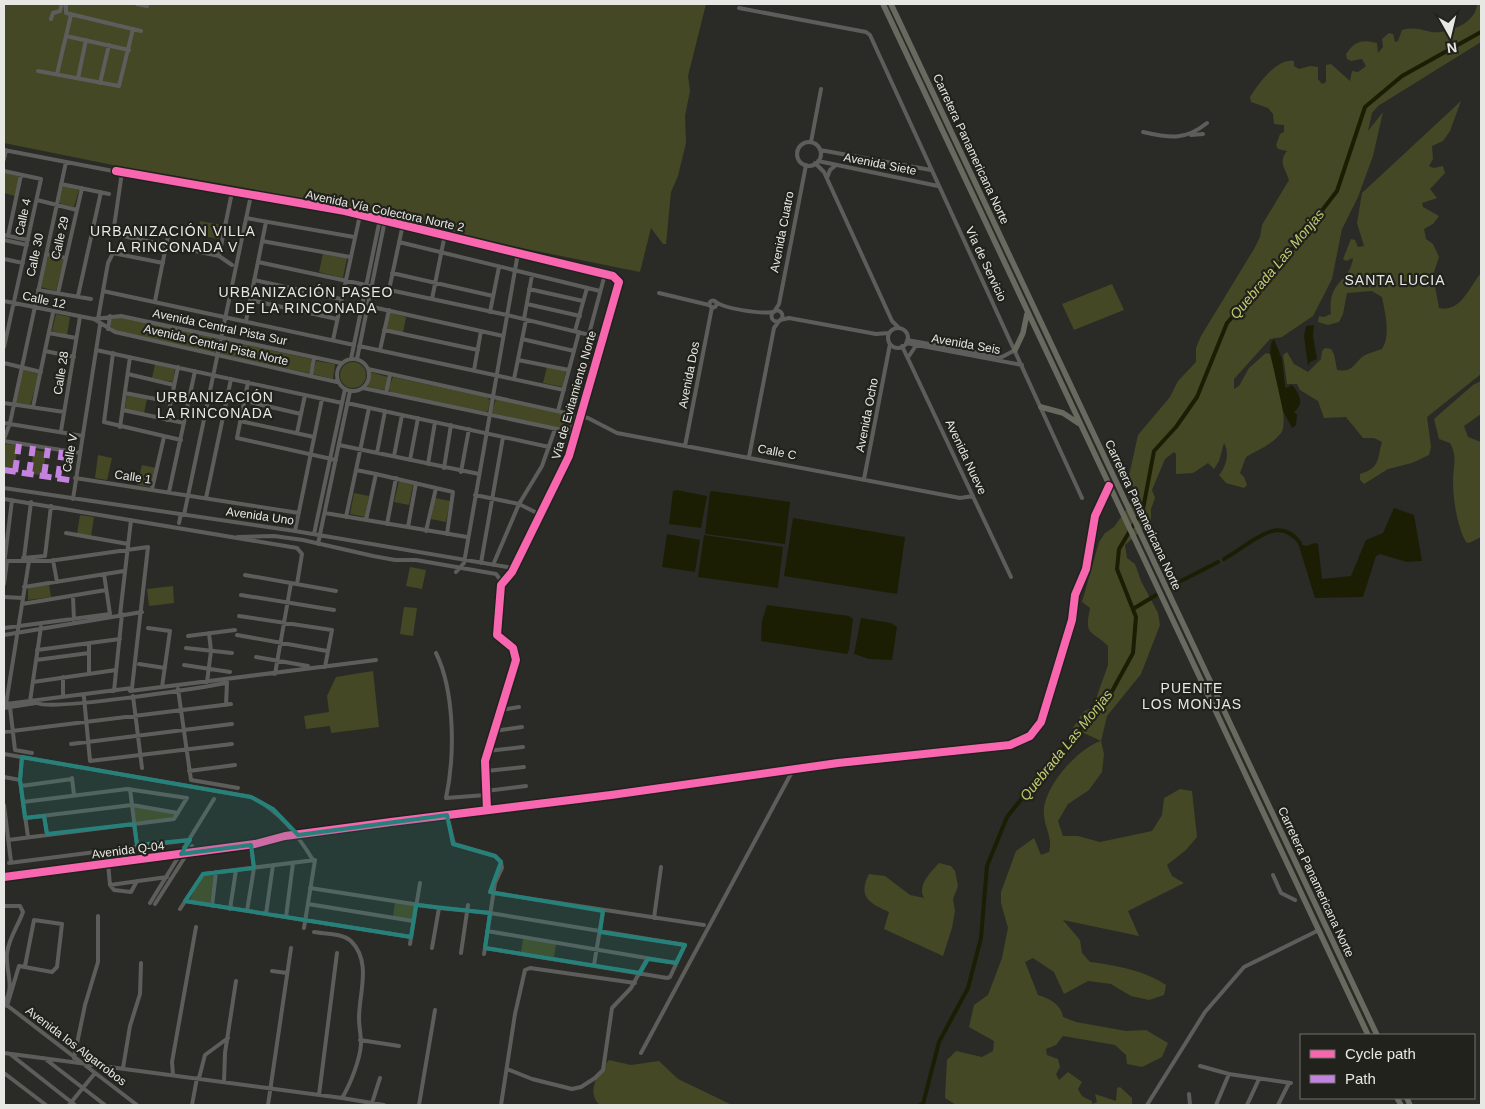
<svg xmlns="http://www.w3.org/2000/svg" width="1485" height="1109" viewBox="0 0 1485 1109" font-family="Arial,sans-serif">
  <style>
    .green { fill: #454824 }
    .water { fill: #1c1e04 }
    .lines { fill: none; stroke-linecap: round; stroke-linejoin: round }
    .canal { stroke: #1c1e04; stroke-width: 4 }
    .minor { stroke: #5d5d5b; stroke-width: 4 }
    .highway { stroke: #696a5f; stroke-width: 5.5 }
    .quiet { stroke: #c483df; stroke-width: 6; stroke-dasharray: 12 6; stroke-linecap: butt }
    .cycleway-casing { stroke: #22221d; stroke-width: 11 }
    .cycleway { stroke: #f766af; stroke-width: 8 }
    .marked { fill: #25817a; fill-opacity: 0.2; stroke: #25817a; stroke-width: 4; stroke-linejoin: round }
    .labels { text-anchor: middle; stroke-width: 4.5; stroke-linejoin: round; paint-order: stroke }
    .street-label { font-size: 12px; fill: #e7e8e4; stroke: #22221d }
    .neighbourhood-label { font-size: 14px; letter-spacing: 1px; fill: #e7e8e4; stroke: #22221d }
    .water-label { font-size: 14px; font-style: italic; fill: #c3cb6f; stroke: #22221d }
  </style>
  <rect width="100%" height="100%" fill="#2a2b27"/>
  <path class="green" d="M4,4h702l-18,72 2,15 -5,25 1,27 -8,33 -7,16 -5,52h-3l-12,-16 -11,44 -636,-129z
    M1477,4h4v38l-103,64 -6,7 -4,18 15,-19 -10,44 -15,41 -16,32 -10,50 -19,37 -31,21 -12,2 -36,40v10l5,-3 10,-18 17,-15 4,1c4,16 20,67 11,79 -8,11 -23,17 -35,24l-6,16 4,4 3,8 -3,3 -18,-5 -7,-8c7,-8 11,-22 5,-32l-5,18 -5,8 -6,-6 -15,10 -17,1v-20l-2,-2 -9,7 -13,31 3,8 -4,11v13l-26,23 2,13 8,6 6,17 17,32 2,12 -19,49 -34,42 -6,25 3,13 -2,18 -13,18 -21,14 -10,17 5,15h15l22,6 52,-11 10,-16 2,-17 16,-9 12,2 5,46 -11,13 -19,15 5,11 12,7 -56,28 11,25 -76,-16 17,20 2,13 8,9c25,3 56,9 76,23l-2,10 -15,5 -18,-4 -20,-12 -23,-3 -24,13 -10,-22 -21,-14 -8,4 13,33c12,4 23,9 25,22l13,5 50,9 20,-1 22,13 -6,14 -20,10 -15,-3 -1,-9 -11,-10 -52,-9 -7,9 -10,4 1,6 11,4 2,8 -4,7 3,6 9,-8 14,10 -4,7c4,9 6,8 14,12v3l5,-2 -2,-8 21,7 1,-13 3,-1 12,11v7h-176l-11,-7 2,-38 9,-9 26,6 11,-6 1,-10 -25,-14 5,-22 14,-10 14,-37 6,-30 -7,-25v-11l15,-41 18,-13 7,17 8,-3c4,-14 -4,-23 -5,-37 -3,-26 34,-67 57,-74l-28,-13 10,-16 10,-5 15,-42v-19c-17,-17 -24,-9 -18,-38l-8,-6 17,-60 6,-9 9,-6 22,-31 -7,-20 9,-41 32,-38 8,-16 18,-19v-14l5,-12 53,-87 6,-12 2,-12 27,-45c-4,-12 -11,-18 -2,-29l-9,-2 -2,-4 4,-11 4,-2v-7l-10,-1 -1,-10 -5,-6 -17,-6 -1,-5c9,-14 27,-39 44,-36v5l5,3 11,-3 8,1v12l4,5 4,-2v-17l5,-1 19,17 2,-10 6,1 8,-6 -4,-7 -11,2 -4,-2 -1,-5c9,-13 15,-15 31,-11l1,10 5,-6 -1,-8 7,-6 4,1 2,8 3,-1 4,-11c19,-5 24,4 38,2 16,-2 36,-11 37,-28z
    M1461,101l-11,30 -7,10 -11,5 1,13 -4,7 5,2 9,-2 2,7 -15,16 7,9 -15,5 1,4 16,9 -6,8 -9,5 2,10 7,5 6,13 -6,18 6,33c22,5 30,-21 42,-35v101l-54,43 4,30 -2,8 -17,8 -24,6 -24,15 -4,-4v-6c20,-6 17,-14 22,-32l-8,-4h-11l-17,-21 -22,1 -6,-17 -18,-11 -3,-6h-10l-4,-29 4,-3 7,12 14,8 13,-13 1,-8 3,-3 6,1 3,5 3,16c14,2 14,-2 23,-11 6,-6 14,-7 22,-10 9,-14 3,-36 0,-52l-10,-6 -25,2 -4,21 -4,8 -11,3 -10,-3 1,-6 5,1 7,-3c-4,-34 19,-31 22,-56l-7,3 -3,-2 8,-20 4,1 3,7 6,-1 -7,-23 5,-30z
    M4,173l15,3 -4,20 -11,-3z
    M63,186l16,4 -5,17 -15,-4z
    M200,221l22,4 -3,14 -21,-4z
    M323,254l24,4 -4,20 -24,-6z
    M48,256l16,4 -8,31 -16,-4z
    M1112,284l12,26 -50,20 -12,-26z
    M390,313l16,4 -3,16 -17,-3z
    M56,314l14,3 -3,18 -15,-4z
    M121,317l97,22 -1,12 -3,2 -98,-22 -6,-5 1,-8z
    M224,340l87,19 1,3 -2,10 -2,1 -87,-18 -2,-2z
    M316,361l19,3 -2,15 -20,-5z
    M340 375a13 13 0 1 1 26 0a13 13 0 1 1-26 0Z
    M155,364l20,4 -2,14 -21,-4z
    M547,367l19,4 -3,16 -20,-4z
    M23,369l16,5 -9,32 -14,-3z
    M370,372l18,5 -2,12 -4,1 -16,-4 4,-7z
    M393,377l93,20 4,3 -2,11 -3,1 -93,-19 -4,-4z
    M1481,381v33l-17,12 4,11 13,5v95l-12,6 -3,-1c-9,-16 -13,-43 -13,-61 0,-14 5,-24 -3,-38l-11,-4 -5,-20 39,-34z
    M127,395l20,4 -3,14 -19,-4z
    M496,399l80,18 2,3 -2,10 -3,1 -82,-18z
    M5,444l13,1 -4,26 -10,-1z
    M34,450l12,2 -3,23 -13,-1z
    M98,455l14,3 -5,22 -12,-2z
    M142,465l14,3 -4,19 -15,-2z
    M399,481l14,4 -4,20 -15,-3z
    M354,493l15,3 -4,21 -15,-3z
    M435,498l15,3 -4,21 -15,-3z
    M80,515l14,2 -3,19 -14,-2z
    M410,567l16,3 -4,19 -16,-3z
    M49,585l2,12 -23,3v-12z
    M173,586l1,17 -25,3 -2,-17z
    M404,607l13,1 -4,28 -13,-2z
    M373,671l6,56 -48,6 -1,-7 -24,3 -2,-13 25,-4 -2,-16 9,-19z
    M134,807l41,7v3l-39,6z
    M939,863l12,3 4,5 3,15 -5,13 2,12 -3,17 -9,28 -59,-27 5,-17c-19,-9 -32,-15 -20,-38l16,2 25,19 14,3c-7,-13 6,-25 15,-35z
    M214,874l-4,30 -21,-3 13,-25z
    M395,902l20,4 -3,14 -19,-4z
    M523,939l33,5 -2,13 -33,-5z
    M609,1060l22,5 28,-4 19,18 54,26h-132c-15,-13 -1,-34 9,-45z"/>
  <path class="water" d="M1314,325l-1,11 4,23 -7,3 -2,4 -4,-30 2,-10z
    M1274,339l8,20 3,27 1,2 6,-3c4,4 11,15 7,21 -1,3 -4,4 -5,7l3,1 -1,11 -4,3 -9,-17 -13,-59 1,-9z
    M677,490l30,6 -6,32 -32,-4 4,-33z
    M712,491l78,11 -5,42 -80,-10 5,-42z
    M1394,508l20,7 8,46 -15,1 -27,-8 -4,2 -13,41 -48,1 -17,-55 8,3 9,-3 3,1 4,35 29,-3 15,-36 17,-7z
    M793,518l112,19 -8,57 -113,-18z
    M667,534l33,6 -5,32 -33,-5z
    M704,535l79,12 -5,41 -80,-11z
    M767,605l82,11 4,3 -4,31 -2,4 -86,-13 1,-20z
    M861,618l30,5 6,4 -5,33 -23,-1 -15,-5z"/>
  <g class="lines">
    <path class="canal" d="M1224,559c25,-13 53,-47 76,-16
      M1181,581l37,-19
      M1170,587l5,-3
      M1133,609l23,-14
      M920,1105l3,-1 16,-62 29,-54 13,-50 6,-72 20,-49 39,-49 64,-73 23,-42 3,-36 -19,-48 2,-20 24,-40 11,-58 22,-24 21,-30 30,-74 59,-66 51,-66 28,-84 37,-31 79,-44"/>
    <path class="minor" d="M66,4v9l75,18
      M137,4l10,2
      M739,8l127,24 4,3 212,463
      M51,19l2,-6 7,-2 2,-7
      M66,36l63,14
      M38,71l81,15 14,-57
      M57,74l14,-59
      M78,78l8,-38
      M100,83l9,-38
      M1143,132c26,6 42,9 64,-9
      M1191,135l12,-1
      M811,142l10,-53
      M797 154a12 12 0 1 1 24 0a12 12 0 1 1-24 0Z
      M4,150l109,21
      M820,150l111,20
      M4,159l2,-9
      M818,161l120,25
      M815,163l9,9 68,149 7,7
      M4,171l37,8 -37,168
      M116,171l229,40 268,65 6,6 -50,174 -57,116 -11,13 -4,50 16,13 3,12 -31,101 2,49
      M122,172l-9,62 106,22 13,9
      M827,178l3,-8 6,-5
      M61,184l48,10
      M37,200l40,10
      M246,218l108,19
      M4,235l24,5
      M8,236l13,-61
      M4,240l23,5
      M262,241l88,16
      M399,242l201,49
      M46,254l20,4
      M219,256l13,-64
      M4,259l19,4
      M258,262l249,53 95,23
      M392,273l101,23
      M254,280l87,19
      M529,289l54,12
      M38,290l53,9
      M389,290l14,-66
      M103,291l251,54
      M58,293l24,-105
      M659,293l50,12
      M78,296l23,-104
      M432,299l13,-65
      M250,300l87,19
      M709.5 304a3.5 3.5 0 1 1 7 0a3.5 3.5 0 1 1-7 0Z
      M4,301l90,18 27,-3 220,47
      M155,301l14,-70
      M716,302c9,7 45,12 57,10
      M527,304l53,12
      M368,306l135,30
      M771.5 316a5.5 5.5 0 1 1 11 0a5.5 5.5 0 1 1-11 0Z
      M490,312l9,-45
      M774,312l5,-8 27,-139
      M94,319l21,13 222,50
      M98,319l10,-56 5,-10 50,10
      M524,319l8,-44
      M780,320l9,-2 87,16 13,-1
      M246,321l20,-99
      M888 338a10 10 0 1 1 20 0a10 10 0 1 1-20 0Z
      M108,329l2,-13
      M384,330l94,20
      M575,331l12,-43
      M49,333l27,5
      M589,334l16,-60
      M522,339l52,12
      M333,340l27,-125
      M907,340l95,17 13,-7
      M906,343l116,22
      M359,346l205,44
      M902,346l109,231
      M96,350l246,53
      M380,350l9,-40
      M45,351l29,6
      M113,353l-9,69 77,18
      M909,356l8,-12
      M337 375a16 16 0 1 1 32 0a16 16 0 1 1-32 0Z
      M351,359l29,-140
      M357,359l28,-139
      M518,360l51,10
      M4,363l37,9
      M368,369l220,49 29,15 343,65 13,-2
      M474,370l7,-39
      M128,374l46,11
      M311,376l3,-18
      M514,379l12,-59
      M248,382l-11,56 99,22
      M363,388l213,45
      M125,393l46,9
      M386,393l4,-18
      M245,401l56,13
      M4,403l60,9
      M347,403l202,44
      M33,407l20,-94
      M123,410l61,13
      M558,411l21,-79
      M167,420l11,-53
      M240,421l74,16
      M4,423l79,13
      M120,427l10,-70
      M61,431l19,-114
      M297,433l8,-38
      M4,439l6,-16 56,-261
      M4,441l76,12
      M339,445l140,29
      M685,446l27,-139
      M377,453l8,-42
      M394,456l8,-41
      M749,457l25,-129 5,-7
      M410,460l8,-42
      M428,464l7,-42
      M444,468l7,-43
      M356,470l13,-62
      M461,472l8,-43
      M376,474l77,18 -6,42
      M75,478l224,35
      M864,479l26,-135
      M4,488l291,43 218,37
      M152,489l12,-52
      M169,492l26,-121
      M475,495l44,9 20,10
      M206,498l25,-119
      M4,499l293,49 5,6 -5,30
      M73,499l27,-174
      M325,513l142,24
      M184,515l67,-320
      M346,517l10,-47 20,4 -10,46
      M179,523l2,-9
      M387,524l9,-46
      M408,527l8,-44
      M295,531l27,-132
      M426,531l10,-43
      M66,533l62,11
      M314,534l31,-145
      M238,537l36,-1 29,4 70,16 22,4h21l80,14 6,8
      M318,544l32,-153
      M23,558l22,-2 6,-50
      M24,558l7,-56
      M53,560l4,22
      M481,563l22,-126
      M4,565l8,-65
      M493,565l26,-61 23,-38 13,-37
      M456,572l8,-9 54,-310
      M104,574l6,40
      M245,575l91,16
      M4,584l3,-23h22l-23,143 126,-16 16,-141 -99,14h-20
      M24,587l100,-16
      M241,595l93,15
      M73,596l1,25
      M4,597l19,1
      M22,604l84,-14
      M120,615l11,-95
      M239,616l93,14 -7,37
      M4,628l106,-14
      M148,628l22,3 -8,56
      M4,635l138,-23
      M237,635l90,16
      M188,636l47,-6
      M89,643v31
      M186,648l46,5
      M37,650l83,-11
      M436,653c19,39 19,103 10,145l40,-3
      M256,657l52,9
      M36,660l53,-7
      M139,664l26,4
      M184,665l46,7
      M275,674l16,-91
      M33,682l83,-12
      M207,682l4,-31 -2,-18
      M178,689l13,91 47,8
      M114,691l8,-77
      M130,691l246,-31
      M133,696l9,72
      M63,697v-20
      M84,697l6,64 142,-17
      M30,701l11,-74
      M37,703c16,8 162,-15 189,-20
      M226,705l1,-23
      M10,707l5,43 17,3
      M4,708l32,-5
      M501,710l18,-3
      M494,731l28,-4
      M4,732l227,-28
      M71,744l161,-20
      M487,751l36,-4
      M4,754l247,43c29,14 46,37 62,63
      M22,757l-2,23 8,57
      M189,771l46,-6
      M486,771l38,-4
      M4,777l16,3
      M72,778l2,17
      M21,786l51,-7
      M130,789l7,56
      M486,791l40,-5
      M4,805l7,57
      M447,815l7,29 41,12 6,6 1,6 -7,15 -11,71
      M44,816l3,18
      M25,818l107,-13 46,8
      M8,840l166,-21 13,-21 -60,-9 -104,13
      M9,863l181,-23
      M108,863l2,22 4,5 17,2 6,-11
      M1273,875l8,18 14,7
      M4,877l251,-33 30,-8 106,-14 220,-27 227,-32 172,-18 20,-9 11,-14 31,-102 3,-25 11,-26 9,-53 14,-30
      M110,885l57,-8
      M310,888l129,20 51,5 195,32 -15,32 -3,1 -182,-30
      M493,893l211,32
      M185,901l226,36
      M150,903l64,-104
      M155,904l37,-58
      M308,904l105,17
      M4,906h16l3,6c-5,14 -14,26 -16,41 -2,18 9,34 -3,50
      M212,906l4,-34
      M180,909l23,-35 112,-14 -11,68
      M230,909l6,-39
      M247,911l7,-43 -3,-23
      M266,914l7,-49
      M286,917l7,-54
      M654,918l7,-51
      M487,931l189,32
      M314,932c11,2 28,1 37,9 21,21 8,52 8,77 0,8 2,17 2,26 -1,16 -11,41 -19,54
      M410,944l10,-61
      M432,948l7,-40
      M461,953l7,-48
      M594,965l9,-54
      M272,971l15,2
      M4,1003l133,102
      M7,1006l12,-40 33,6 5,-5 5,-43 -28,-4 -9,46
      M360,1040l39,6
      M4,1053l338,45 42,7
      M641,1053l152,-283
      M10,1054l65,51
      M44,1058l61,47
      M74,1058l11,-53 13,-43v-46
      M1200,1066l29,8 62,9
      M123,1068l7,-42 10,-32 1,-31
      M507,1069l25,10 40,10 9,-2 14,-9 8,-8 9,-62 19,-20 16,-29
      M4,1073l42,32
      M173,1075l-1,-13 24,-135
      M199,1078l6,-23 23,-17
      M224,1082l1,-29 11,-72
      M1189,1094l1,11
      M319,1095l18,-142
      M372,1103l8,-25
      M69,1105l26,-32
      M192,1105l5,-27
      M268,1105l23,-157
      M419,1105l16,-95
      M501,1105l14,-91 10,-44 5,-2 105,15
      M1147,1105l58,-93 39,-45 75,-37
      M1216,1105l13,-31
      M1247,1105l12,-26
      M1278,1105l11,-22"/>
    <path class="highway" d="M883,4l485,1031
      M891,4l486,1031
      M1015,350l8,-17 4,-19
      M1041,407l22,6 15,10
      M1397,1098l4,7
      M1407,1098l3,7"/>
    <path class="quiet" d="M4,470l71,11
      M15,472l4,-28
      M29,474l4,-28
      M44,476l4,-28
      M58,478l4,-28"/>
    <defs>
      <path id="cycleway" d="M116,171l229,40 268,65 6,6 -50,174 -57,116 -11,13 -4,50 16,13 3,12 -31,101 2,49
        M4,877l251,-33 30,-8 106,-14 220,-27 227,-32 172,-18 20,-9 11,-14 31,-102 3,-25 11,-26 9,-53 14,-30"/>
    </defs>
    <use href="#cycleway" class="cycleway-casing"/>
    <use href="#cycleway" class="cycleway"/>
  </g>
  <path class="marked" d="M22,757l229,40 22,12 25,26 149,-20 6,29 42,12 6,6 -11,30 113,19 -3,21 85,13 -9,18 -28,-4 -8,14 -155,-25 5,-35 -74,-8 -5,32 -226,-36 18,-27 51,-6 -3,-23 -70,9 9,-14 -53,5 -3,-21 -87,10 -3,-18 -19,2 -5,-38z"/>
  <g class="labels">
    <g class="street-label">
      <text transform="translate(971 149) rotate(65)" y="4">Carretera Panamericana Norte</text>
      <text transform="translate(880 164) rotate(11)" y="4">Avenida Siete</text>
      <text transform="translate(385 211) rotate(12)" y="4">Avenida Vía Colectora Norte 2</text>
      <text transform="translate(23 217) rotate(-78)" y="4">Calle 4</text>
      <text transform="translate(782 232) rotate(-79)" y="4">Avenida Cuatro</text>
      <text transform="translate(60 238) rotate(-77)" y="4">Calle 29</text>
      <text transform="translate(35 255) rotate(-78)" y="4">Calle 30</text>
      <text transform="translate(986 264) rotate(65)" y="4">Vía de Servicio</text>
      <text transform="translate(44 300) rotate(12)" y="4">Calle 12</text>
      <text transform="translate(220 327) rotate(12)" y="4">Avenida Central Pista Sur</text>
      <text transform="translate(966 344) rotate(10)" y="4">Avenida Seis</text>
      <text transform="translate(216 345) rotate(13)" y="4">Avenida Central Pista Norte</text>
      <text transform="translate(61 373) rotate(-81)" y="4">Calle 28</text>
      <text transform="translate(689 375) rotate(-79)" y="4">Avenida Dos</text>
      <text transform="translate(574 395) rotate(-74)" y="4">Vía de Evitamiento Norte</text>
      <text transform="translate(867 415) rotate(-79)" y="4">Avenida Ocho</text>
      <text transform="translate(777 452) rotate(11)" y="4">Calle C</text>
      <text transform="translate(70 453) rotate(-80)" y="4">Calle V</text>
      <text transform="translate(966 457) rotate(65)" y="4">Avenida Nueve</text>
      <text transform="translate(133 477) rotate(8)" y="4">Calle 1</text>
      <text transform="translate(1143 515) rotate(65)" y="4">Carretera Panamericana Norte</text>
      <text transform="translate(260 516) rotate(8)" y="4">Avenida Uno</text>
      <text transform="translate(128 850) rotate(-7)" y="4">Avenida Q-04</text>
      <text transform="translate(1316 882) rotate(65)" y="4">Carretera Panamericana Norte</text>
      <text transform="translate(76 1046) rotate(37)" y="4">Avenida los Algarrobos</text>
    </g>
    <g class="neighbourhood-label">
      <text x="173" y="236">URBANIZACIÓN VILLA<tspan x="173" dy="16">LA RINCONADA V</tspan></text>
      <text x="1395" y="285">SANTA LUCIA</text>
      <text x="306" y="297">URBANIZACIÓN PASEO<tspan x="306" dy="16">DE LA RINCONADA</tspan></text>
      <text x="215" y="402">URBANIZACIÓN<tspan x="215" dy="16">LA RINCONADA</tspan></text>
      <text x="1192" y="693">PUENTE<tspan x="1192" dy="16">LOS MONJAS</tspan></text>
    </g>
    <g class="water-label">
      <text transform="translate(1277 264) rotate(-50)" y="5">Quebrada Las Monjas</text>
      <text transform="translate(1066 745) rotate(-51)" y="5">Quebrada Las Monjas</text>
    </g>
  </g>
  <rect width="1485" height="1109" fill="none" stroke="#e7e8e4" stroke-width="10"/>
  <rect x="1300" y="1034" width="175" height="65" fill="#22221d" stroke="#71716d"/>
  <rect x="1310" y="1050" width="25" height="8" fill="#f766af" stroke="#71716d"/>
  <text x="1345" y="1059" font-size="15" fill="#e7e8e4">Cycle path</text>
  <rect x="1310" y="1075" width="25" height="8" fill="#c483df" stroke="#71716d"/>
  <text x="1345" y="1084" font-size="15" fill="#e7e8e4">Path</text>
  <g transform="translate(1450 35) rotate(172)" stroke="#22221d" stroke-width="4" paint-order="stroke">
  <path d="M0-4L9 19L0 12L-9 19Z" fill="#e7e8e4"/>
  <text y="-8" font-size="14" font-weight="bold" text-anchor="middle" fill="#e7e8e4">N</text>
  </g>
</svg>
